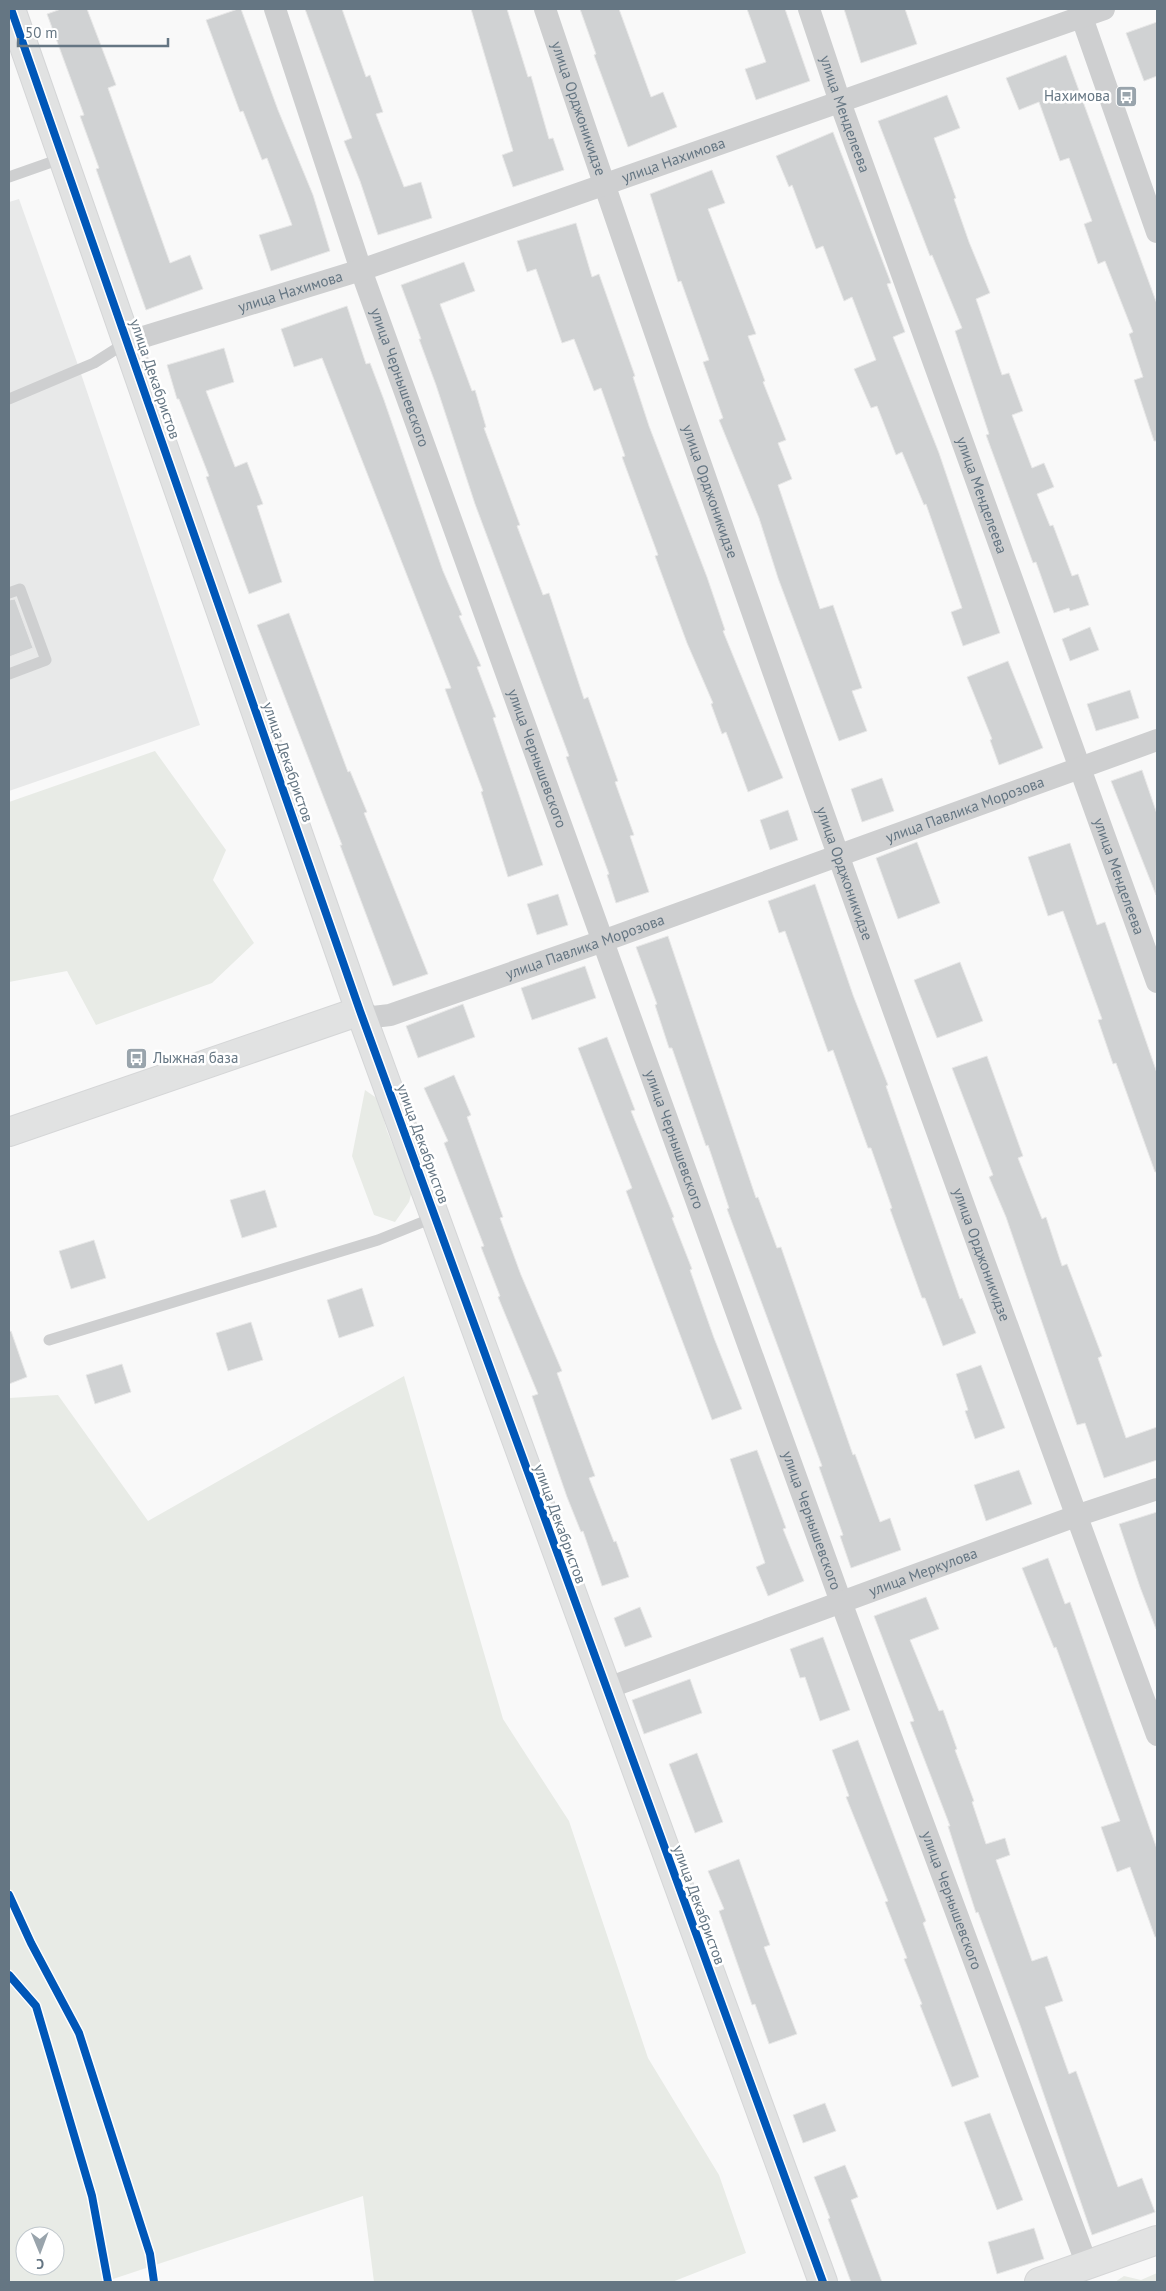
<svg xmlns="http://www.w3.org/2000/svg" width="1166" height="2291" viewBox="0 0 1166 2291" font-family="'PT Sans',sans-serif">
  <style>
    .built { fill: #e8e9e9 }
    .green { fill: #e8ebe6; fill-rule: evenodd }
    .building { fill: #d0d2d3; stroke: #e8e8e8 }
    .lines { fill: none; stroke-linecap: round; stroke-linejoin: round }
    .secondary-casing { stroke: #d5d6d7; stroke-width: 30 }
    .lane { stroke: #cecfd0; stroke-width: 11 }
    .street { stroke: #cecfd0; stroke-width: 22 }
    .secondary { stroke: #e1e2e2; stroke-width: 28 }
    .cycleway-casing { stroke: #fff; stroke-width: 11 }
    .cycleway { stroke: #0057b8; stroke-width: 8 }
    .labels { text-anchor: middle; stroke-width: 5; stroke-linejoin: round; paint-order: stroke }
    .poi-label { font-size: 15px; fill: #657683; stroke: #fff; text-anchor: end }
    .street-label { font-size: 15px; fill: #657683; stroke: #fff }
  </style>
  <rect width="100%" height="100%" fill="#f9f9f9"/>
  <path class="built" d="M19,199l60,169 121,357 -191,66v-589z"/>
  <path class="green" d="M155,751l71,99 -13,30 41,63 -42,40 -116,42 -29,-54 -58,11v-180z
    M365,1090l13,9 9,32 11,26 19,15 -8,30 -14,20 -21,-7 -22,-59z
    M404,1376l99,343 66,102 79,237 71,117 27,78 -74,29h-298l-11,-86 -259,86h-95v-884l49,-3 90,126zM25,2236h30v30h-30z
    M1157,2273v9h-42l9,-6 17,4z"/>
  <path class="building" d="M61,9h26l29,76 -8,3 62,175 20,-8 13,34 -57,21 -50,-141 3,-1 -19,-52 4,-1 -37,-101z
    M238,9h3l37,101 35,85 17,56 -59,20 -12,-36 33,-10 -25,-67 -5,2 -19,-49 -3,1 -34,-92z
    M305,9h37l24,68 4,-2 13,37 -7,2 28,73 17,-5 11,36 -54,17 -18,-54 -16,-40 8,-3z
    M471,9h36l21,68 3,-1 18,63 4,-1 11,32 -51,17 -11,-32 11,-4z
    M580,9h39l32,88 12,-5 14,35 -49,20 -34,-92 2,-1z
    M747,9h38l25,72 -54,19 -11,-31 21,-7z
    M844,9h61l12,35 -56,19z
    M1157,22v54l-13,5 -18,-48z
    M1066,55l91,249v137h-3l-20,-61 9,-3 -14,-43 4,-2 -28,-71 -7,3 -14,-40 8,-3 -23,-63 -9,3 -21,-59 -20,8 -13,-32z
    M947,95l13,33 -26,10 22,60 -2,1 15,43 21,51 -14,6 26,76 7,-2 14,38 -11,4 20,53 12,-5 10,24 -17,7 13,32 3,-1 19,51 6,-2 11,31 -19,6 -1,-3 -15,5 -18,-51 -3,1 -47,-128 3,-1 -34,-103 7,-3 -30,-73 -2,1 -52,-135z
    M833,132l58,151 -4,1 18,48 -12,5 46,116 61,180 -37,13 -12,-34 11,-4 -36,-104 -2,1 -22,-53 -6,3 -19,-49 -6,2 -17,-39 22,-9 -24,-63 -8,4 -21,-55 -7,3 -24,-64 -3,2 -13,-31z
    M712,170l13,33 -17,6 48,125 -8,2 17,45 -2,1 23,58 -8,3 14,36 -14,6 42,124 13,-4 29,83 -10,3 15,40 -28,10 -61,-163 -19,-60 -40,-98 4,-2 -20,-56 6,-2 -28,-79 -3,1 -28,-88z
    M576,223l16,54 7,-3 36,102 -2,1 16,49 58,151 18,53 -2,1 60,147 -35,14 -22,-60 -4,2 -11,-30 2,-1 -26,-60 -32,-87 3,-1 -36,-98 3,-1 -24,-68 -7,3 -20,-52 -12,4 -26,-74 -9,3 -10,-31z
    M464,262l11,29 -35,13 32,87 3,-1 11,37 -2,1 36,97 -3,1 26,69 6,-2 35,106 4,-2 30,84 -3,1 19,53 -4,1 19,56 -33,11 -9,-28 2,-1 -43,-117 3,-1 -94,-252 -39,-119 -17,-46h2l-20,-54z
    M347,306l19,58 4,-1 14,37 59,171 19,44 -3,1 22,50 -4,1 19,50 -3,1 50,147 -35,12 -27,-85 2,-1 -38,-102 6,-1 -129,-330 -28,9 -13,-38z
    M224,348l10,34 -28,9 29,76 12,-5 16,42 -6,2 25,76 -33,12 -43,-117 3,-1 -30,-77h-2l-10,-34z
    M15,599l18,49 -24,9v-57z
    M289,613l59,159 2,-1 17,41 -3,1 64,161 -35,12 -53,-141h2l-85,-220z
    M1090,627l9,23 -29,11 -8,-22z
    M1008,661l35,87 -44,17 -9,-25 2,-1 -25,-62z
    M1130,690l9,28 -43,13 -9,-27z
    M1142,770l15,44 -1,81 -45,-114z
    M882,778l12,33 -32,11 -11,-33z
    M788,810l10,30 -28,10 -10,-30z
    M917,842l23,61 -42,16 -22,-61z
    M1070,843l27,82 8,-3 52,151v99h-2l-39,-109 -3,1 -15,-44 4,-1 -39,-108 -15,5 -20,-59z
    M815,884l38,111 35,90 -2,1 74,213 2,-1 14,35 -33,13 -18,-48h-3l-32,-89 2,-1 -21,-60h-3l-35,-98 -5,2 -43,-121 -6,2 -11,-32z
    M558,894l10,31 -31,10 -10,-31z
    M668,936l88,262 2,-1 19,51 4,-1 72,208 2,-1 25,68 10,-4 11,32 -50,18 -11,-32 3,-1 -24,-68 3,-1 -95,-257 2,-1 -21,-63 -2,1 -34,-98h-3l-14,-43 2,-1 -21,-57z
    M960,962l23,59 -46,17 -23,-58z
    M585,966l11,32 -64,22 -11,-32z
    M463,1004l12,33 -57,21 -12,-32z
    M607,1037l28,73 -4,1 43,106 -2,1 20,51 -2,1 24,68 28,71 -30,11 -86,-229 6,-3 -54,-140z
    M987,1056l36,100 -5,2 24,61 4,-2 16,49 5,-2 35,92 -4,2 28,80 31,-11v33l-53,18 -19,-55 -8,2 -71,-208 -17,-40 4,-2 -41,-107z
    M454,1075l17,40 -4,2 36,100 -3,1 21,57 41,96 -5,2 38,103 -6,2 25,64 2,-1 13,36 -27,9 -19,-55 -2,1 -14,-35 -35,-101 6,-2 -40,-97 2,-1 -19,-49 3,-1 -40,-103 4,-2 -24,-53z
    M265,1190l12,37 -35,11 -12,-38z
    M94,1240l12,38 -35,11 -12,-38z
    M362,1288l12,38 -35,12 -12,-38z
    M251,1322l12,38 -35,11 -12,-38z
    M11,1331l16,46 -18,7v-52z
    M122,1364l9,28 -36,12 -9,-29z
    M981,1365l24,63 -30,11 -10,-28 3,-1 -12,-36z
    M757,1450l29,78 -3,1 21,52 -36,15 -12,-29 9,-4 -35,-104z
    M1019,1470l13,34 -46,17 -12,-36z
    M1157,1512v117h-1l-16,-42 -21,-63z
    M1048,1558l17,46 5,-2 87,247v88h-2l-25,-70 -13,5 -16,-45 19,-6 -64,-174 -2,1 -32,-80z
    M926,1597l13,32 -29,11 29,71 4,-1 14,39 -2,1 19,51 -2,1 14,42 19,-6 5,17 -14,5 36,101 15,-5 16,45 -18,6 24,67 7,-3 42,116 24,-9 13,34 -63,23 -71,-207 -43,-116 -2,1 -28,-87h2l-40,-104 4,-1 -40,-105z
    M640,1607l12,30 -27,10 -11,-29z
    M823,1637l27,73 -30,11 -15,-44 -5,1 -10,-29z
    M690,1679l12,34 -58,21 -12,-34z
    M858,1740l68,181 -3,2 56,154 -27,10 -32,-82 2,-1 -18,-45 3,-1 -22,-56 3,-1 -42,-104 3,-1 -17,-46z
    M697,1753l26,69 -28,11 -26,-69z
    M739,1859l31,86 -6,2 33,87 -28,10 -14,-40 -3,1 -33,-94 5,-2 -16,-38z
    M825,2103l11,28 -33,12 -10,-28z
    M990,2113l33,87 -26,10 -33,-88z
    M845,2165l13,32 -7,3 31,82h-31l-23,-63 2,-1 -16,-41z
    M1034,2228l10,31 -47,15 -9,-32z"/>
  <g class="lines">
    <defs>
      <path id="secondary" d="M11,9l349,1002 463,1271
        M9,1132l351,-121
        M1039,2282l118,-42"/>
    </defs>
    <use href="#secondary" class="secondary-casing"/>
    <path class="lane" d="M9,177l54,-19
      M9,399l85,-36 33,-21
      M9,593l11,-4 26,71 -37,14
      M49,1340l329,-100 57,-23"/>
    <g class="street">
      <path id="s1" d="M275,9l86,261 480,1332 246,663"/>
      <path id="s2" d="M545,9c194,578 401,1153 612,1726"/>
      <path id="s3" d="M809,9l31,93 317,880"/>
      <path d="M1079,9l78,223"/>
      <path id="s4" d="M127,342l234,-72 743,-261"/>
      <path id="s5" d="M360,1011l13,6 17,-2 213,-74 554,-201"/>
      <path id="s6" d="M605,1689l471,-173 81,-27"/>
    </g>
    <use href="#secondary" class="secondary"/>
    <defs>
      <path id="cycleway" d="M11,9l349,1002 463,1271
        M9,1895l22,48 48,90 71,221 4,28
        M9,1975l27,31 56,190 16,86"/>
    </defs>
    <use href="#cycleway" class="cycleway-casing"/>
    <use href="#cycleway" class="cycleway"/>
  </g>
  <defs>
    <symbol id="bus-square" viewBox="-11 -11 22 22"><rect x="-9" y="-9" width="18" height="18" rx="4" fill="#99a4ac" stroke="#fff"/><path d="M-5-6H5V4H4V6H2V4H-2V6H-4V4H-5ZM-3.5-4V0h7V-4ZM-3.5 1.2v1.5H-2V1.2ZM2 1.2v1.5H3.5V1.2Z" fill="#fff"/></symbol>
  </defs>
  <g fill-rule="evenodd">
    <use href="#bus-square" x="1114" y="84" width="25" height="25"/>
    <use href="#bus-square" x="124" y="1046" width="25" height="25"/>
  </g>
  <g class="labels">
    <g class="poi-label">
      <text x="1110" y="101">Нахимова</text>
      <text x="153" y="1063" text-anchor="start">Лыжная база</text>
    </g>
    <g class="street-label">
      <text dy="5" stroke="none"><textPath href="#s2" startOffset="105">улица Орджоникидзе</textPath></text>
      <text dy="5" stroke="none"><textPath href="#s3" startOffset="111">улица Менделеева</textPath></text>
      <text dy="5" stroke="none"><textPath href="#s4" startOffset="576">улица Нахимова</textPath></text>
      <text dy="5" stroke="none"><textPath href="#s4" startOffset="171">улица Нахимова</textPath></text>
      <text dy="5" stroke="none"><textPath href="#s1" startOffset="389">улица Чернышевского</textPath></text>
      <text transform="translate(155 379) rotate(71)" y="5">улица Декабристов</text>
      <text dy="5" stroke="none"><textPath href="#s2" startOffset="510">улица Орджоникидзе</textPath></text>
      <text dy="5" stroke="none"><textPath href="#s3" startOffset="516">улица Менделеева</textPath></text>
      <text dy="5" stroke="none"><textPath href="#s1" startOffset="794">улица Чернышевского</textPath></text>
      <text transform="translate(288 762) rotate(71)" y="5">улица Декабристов</text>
      <text dy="5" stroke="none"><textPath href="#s5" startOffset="642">улица Павлика Морозова</textPath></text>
      <text dy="5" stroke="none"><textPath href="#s2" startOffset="915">улица Орджоникидзе</textPath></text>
      <text dy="5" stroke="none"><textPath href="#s3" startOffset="921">улица Менделеева</textPath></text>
      <text dy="5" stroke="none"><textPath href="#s5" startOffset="238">улица Павлика Морозова</textPath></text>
      <text dy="5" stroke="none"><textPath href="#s1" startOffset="1199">улица Чернышевского</textPath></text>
      <text transform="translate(423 1144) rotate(70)" y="5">улица Декабристов</text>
      <text dy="5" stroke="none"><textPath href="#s2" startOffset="1320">улица Орджоникидзе</textPath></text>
      <text dy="5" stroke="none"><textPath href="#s1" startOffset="1604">улица Чернышевского</textPath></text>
      <text transform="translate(560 1524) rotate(70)" y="5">улица Декабристов</text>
      <text dy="5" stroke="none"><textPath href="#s6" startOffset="339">улица Меркулова</textPath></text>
      <text dy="5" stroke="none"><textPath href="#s1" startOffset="2009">улица Чернышевского</textPath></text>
      <text transform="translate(699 1905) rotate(70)" y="5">улица Декабристов</text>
    </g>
  </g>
  <rect width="1166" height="2291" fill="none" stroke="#657683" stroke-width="20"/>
  <g transform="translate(40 2251) rotate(179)"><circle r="24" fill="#ffffff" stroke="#c1c8cd"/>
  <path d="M0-4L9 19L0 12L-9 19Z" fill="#99a4ac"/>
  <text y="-8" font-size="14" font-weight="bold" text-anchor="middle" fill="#657683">С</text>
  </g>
  <path d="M18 38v8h150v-8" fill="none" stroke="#657683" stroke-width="2.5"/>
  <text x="25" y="38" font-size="15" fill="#657683" stroke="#ffffff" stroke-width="4" paint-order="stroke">50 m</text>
</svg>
